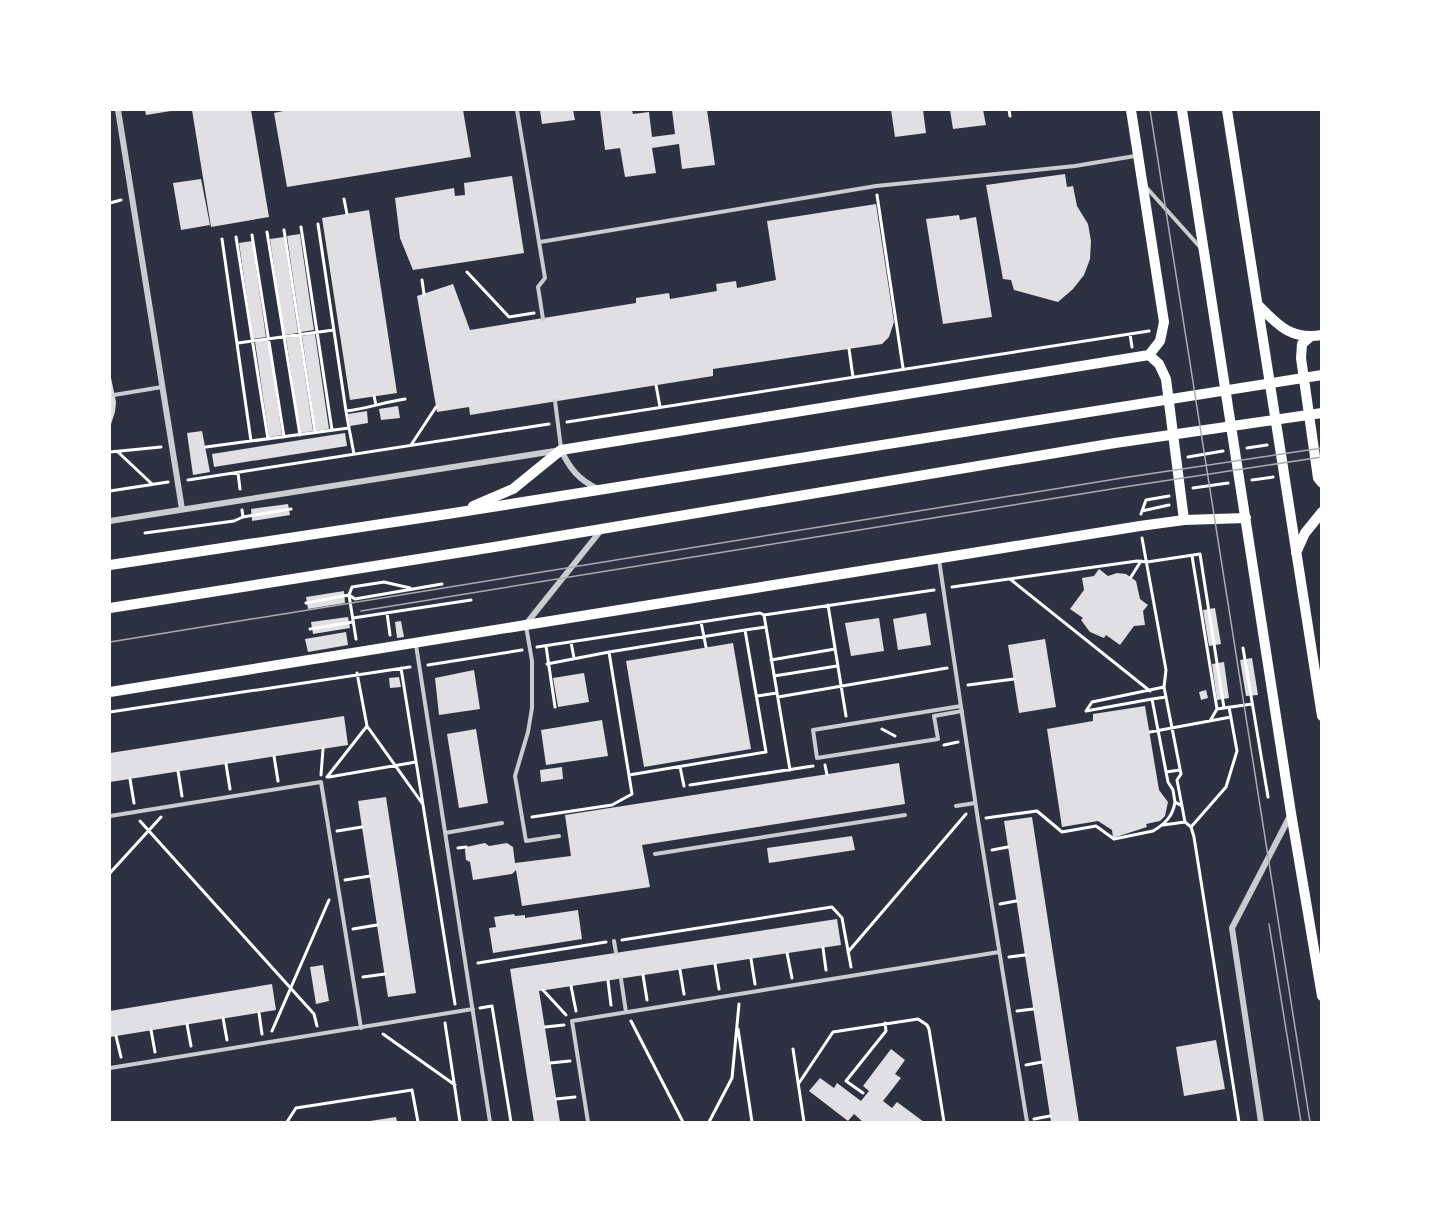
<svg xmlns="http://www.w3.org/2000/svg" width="1431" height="1232" viewBox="0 0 1431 1232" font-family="'IBM Plex Serif',serif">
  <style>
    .building { fill: #e0e0e3 }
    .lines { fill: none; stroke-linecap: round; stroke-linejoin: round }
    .path { stroke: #fff; stroke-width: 3 }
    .service { stroke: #caccd0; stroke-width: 4 }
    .minor { stroke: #caccd0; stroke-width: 6 }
    .secondary { stroke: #fff; stroke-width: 10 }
    .tram { stroke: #abadb3; stroke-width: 1.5 }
  </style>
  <rect width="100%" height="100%" fill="#2d3142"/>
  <path class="building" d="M145,110h26v1l-25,4z
    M192,110h59l18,107 -58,10z
    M288,110h175l8,47 -184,30 -13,-74z
    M540,110h33l2,10 -33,4z
    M600,110h32l1,4 16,-2 3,25 23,-3 -3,-24h35l8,55 -33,4 -3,-25 -27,4 4,25 -31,4 -5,-29 -15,2z
    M891,110h32l3,23 -31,4z
    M950,110h33l3,15 -33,4z
    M1065,174l2,13 6,-1 4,20 11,18 3,17 -1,18 -6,16 -11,14 -15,13 -44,-12 -3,-10 -8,-1 -17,-94z
    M512,176l12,77 -111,17 -13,-32 -5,-40 59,-10 1,8 10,-1 -1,-12z
    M201,179l9,46 -29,5 -8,-47z
    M876,204l18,118 -5,15 -7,7 -169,25v7l-243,39 -1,-8 -32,5 -20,-116 36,-12 17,46 166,-27v-5l33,-5 1,6 47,-8 -1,-7 20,-3 1,7 39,-8 -9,-59z
    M369,210l28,183 -47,7 -28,-182z
    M959,215l1,5 16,-3 16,100 -49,7 -17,-105z
    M300,234l14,96 -13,2 -14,-96z
    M284,237l14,96 -14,2 -14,-96z
    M252,241l14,96 -13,2 -14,-96z
    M315,334l14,95 -13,2 -14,-95z
    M299,336l14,95 -13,2 -14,-95z
    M268,339l14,96 -13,2 -14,-95z
    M110,373l6,29 -1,10 -5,15z
    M398,406l2,12 -19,2 -2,-11z
    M367,411l1,12 -18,3 -2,-12z
    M202,431l8,41 -17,3 -6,-42z
    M345,433l2,13 -133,21 -2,-13z
    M288,504l2,11 -38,6 -1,-12z
    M1099,569l9,7 9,-3 9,1 10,7 4,18 8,6 -5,6 2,14 -11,1 -14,19 -14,-10 -2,3 -14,-6 -9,-12 2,-2 -13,-9 14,-19 -2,-12 12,-2z
    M344,591l1,12 -37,6 -2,-12z
    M1215,608l6,36 -12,2 -6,-36z
    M926,613l5,32 -33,5 -5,-31z
    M348,617l2,11 -37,6 -2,-12z
    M879,618l5,33 -33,5 -6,-33z
    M401,621l3,16 -7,1 -2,-16z
    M346,632l2,13 -40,7 -3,-13z
    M1045,639l11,68 -37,6 -11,-68z
    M733,643l18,106 -107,18 -18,-106z
    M1252,658l6,37 -12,1 -6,-36z
    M1224,662l5,36 -12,2 -5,-36z
    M474,670l6,39 -41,6 -4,-37z
    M584,673l5,29 -31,5 -5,-29z
    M399,677l2,10 -11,1 -1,-10z
    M1206,690l2,8 -7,2 -2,-8z
    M1145,706l14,84 9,12 -3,14 -5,5 -14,3 1,3 -34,11 -1,-8 -14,-9 -36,6 -15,-98 46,-8v-7z
    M344,716l4,29 -238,37v-29z
    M602,720l6,36 -62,9 -5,-35z
    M476,729l12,74 -29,5 -12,-74z
    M899,763l6,41 -263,41 8,42 -128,19 -6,-36 -4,4 -39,6 -3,-18 -4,-2 -1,-10 1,-3 19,-4 4,3 18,-3 6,4 2,16 56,-7 -6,-41z
    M562,767l1,12 -22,3 -1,-12z
    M386,797l30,196 -28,4 -30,-196z
    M1032,817l47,305h-28l-47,-301z
    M852,836l3,14 -86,13 -2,-15z
    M578,910l4,29 -89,14 -4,-25 7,-1 -2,-10 20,-3 1,2 10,-1v3z
    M837,919l4,26 -302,46 21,131h-26l-24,-153z
    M323,965l6,36 -13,3 -6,-37z
    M272,984l4,26 -166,27v-26z
    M1216,1040l9,49 -41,7 -8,-49z
    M891,1049l14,11 -10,14 6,4 -18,23 9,7 5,-6 27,20h-61l-9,-8 -6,7 -39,-30 11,-13 14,10 3,-5 24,18 8,-10 -6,-5z
    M396,1117l1,5h-27v-1z"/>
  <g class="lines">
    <path class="path" d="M1009,110l1,6
      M877,195l26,173
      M344,199l3,15
      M110,203l11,-3
      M318,224l28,187
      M301,227l31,203
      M284,230l31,202
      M267,232l33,203
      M252,235l32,202
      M236,237l32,202
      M222,239l29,202
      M467,272l42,45 25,-4
      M422,280l2,14
      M1130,334l2,13
      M238,343l96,-13
      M849,349l4,28
      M656,385l4,22
      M374,396l2,9
      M567,422l582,-91
      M349,428l5,26
      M411,445l25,-38
      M206,447l143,-19 -3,-17c20,-2 38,-9 59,-12
      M1247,448l20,-3
      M110,452l51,-5
      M118,452l34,32
      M1188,457l35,-6
      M238,473l2,16
      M188,480l361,-56
      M1252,480l21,-3
      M1193,488l35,-5
      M110,491l58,-9
      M242,510l1,7 48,-8
      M1142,511l27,-6
      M1141,514l5,-14 23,-4
      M145,533l89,-12 9,-4
      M1142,538l24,132 -2,17 17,87 -4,6 8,42 6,5 3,10 45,285
      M1192,556l25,153 -7,12
      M1131,577l10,-16
      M1010,579l140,112
      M952,587l185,-26 10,1 53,-8 24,154
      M349,595l6,4 87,-15
      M349,595l3,-8 32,-5 26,6
      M306,603l43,-8 7,44
      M828,605l18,111
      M387,613l3,22
      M764,615l26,155
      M353,618l118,-18
      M701,622l5,25
      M310,629l43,-7
      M745,630l21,-3
      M571,642l3,16
      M546,646l9,61
      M537,647l223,-34 4,2 170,-25
      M1243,648l25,149
      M771,660l64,-11
      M547,664l62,-12
      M428,665l94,-15
      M401,668l54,336
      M774,676l63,-10
      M968,685l46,-6
      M757,696l20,-3
      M778,697l169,-29
      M1152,699l14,-2
      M1217,709l35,-5
      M1086,711l66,-12 16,83 5,8 2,12 7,4
      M1086,711l6,-9 72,-15
      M110,712l300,-45
      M367,726l55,77
      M882,729l13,7
      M1150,732l81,-15
      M944,745l14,-3
      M274,756l4,25
      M226,764l4,25
      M825,765l2,10
      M680,767l4,19
      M178,771l4,25
      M1166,772l14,-2
      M321,775l2,-26
      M327,777l40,-51 -10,-53
      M329,777l87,-15
      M130,779l4,24
      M690,785l123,-19
      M532,817l80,-12 20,-11 -23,-142 136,-22 21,122 -137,23
      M986,818l51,-7 25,21 34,-6 18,13 39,-8c12,-7 20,-15 22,-29
      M140,821l174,193 3,12
      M1163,825l22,-3
      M1191,827l35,-40 11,-36 -8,-44
      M337,831l25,-4
      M458,848l8,-1
      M992,850l16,-3
      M110,873l51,-56
      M345,880l25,-4
      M1000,904l16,-3
      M353,929l24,-4
      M622,940l210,-33 10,11 9,49
      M823,948l3,22
      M848,952l118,-138
      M787,953l5,25
      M1009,957l16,-2
      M751,959l4,25
      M478,963l128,-21
      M715,964l4,25
      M680,970l4,24
      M643,975l4,25
      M363,977l22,-3
      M608,981l3,24
      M571,986l5,25
      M543,990l23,25
      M480,1008l12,-2 19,116
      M1017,1011l16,-2
      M259,1013l3,21
      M223,1018l4,22
      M631,1021l52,101
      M445,1023l15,99
      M187,1024l4,22
      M545,1027l19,-2
      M738,1029l14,93
      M151,1030l4,22
      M272,1031l57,-131
      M383,1034l72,51
      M116,1036l5,21
      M793,1049l11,73
      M550,1063l20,-2
      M1026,1065l16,-3
      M799,1083l34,-51 85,-13 9,6 2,4 15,93
      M863,1093l-17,-12 40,-50 -1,-8
      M556,1099l19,-2
      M1034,1119l16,-3
      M287,1122l9,-14 116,-18 6,32
      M709,1122l23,-44 7,-74"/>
    <path class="service" d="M517,110l28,168 -7,9 5,32
      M1145,186l55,61
      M540,242l336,-56 199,-20 60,-10
      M114,395l48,-8
      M555,401l6,47
      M939,560l39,260 49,302
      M526,626l6,35v47l-4,24 -13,44 11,65 33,-5
      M416,645l74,477
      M961,706l-148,24 4,28 121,-19 -4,-23 28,-5
      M956,806l19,-3
      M110,816l211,-34 40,246
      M445,833l57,-10
      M655,854l250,-39
      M614,941l2,12
      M621,979l5,33
      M110,1068l363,-59
      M588,1122l-16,-101 427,-69"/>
    <path class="minor" d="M118,110l64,399
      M110,521l451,-71c9,19 18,30 37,39
      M526,624l76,-95
      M1261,1122l-29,-194 59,-114"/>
    <path class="secondary" d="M1182,110l109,703 31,183
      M1227,110l95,606
      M1259,306c20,20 32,34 63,29
      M1310,337l-8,7 -1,14 17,120 4,5
      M1149,355l10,9 7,15 18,141
      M473,506l40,-17 48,-39 588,-95 11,-14 4,-19 -33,-212
      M1296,553l9,-20 17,-21
      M110,565l344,-52 868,-138
      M110,608l378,-60 627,-105 207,-30
      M110,692l1030,-166 44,-6 62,-2"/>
    <path class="tram" d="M1150,110l160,1012
      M361,611l763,-124 198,-30
      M110,642l1012,-164 200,-30
      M1269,924l32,198"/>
  </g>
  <rect width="1431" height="1232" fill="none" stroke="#ffffff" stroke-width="222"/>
</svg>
